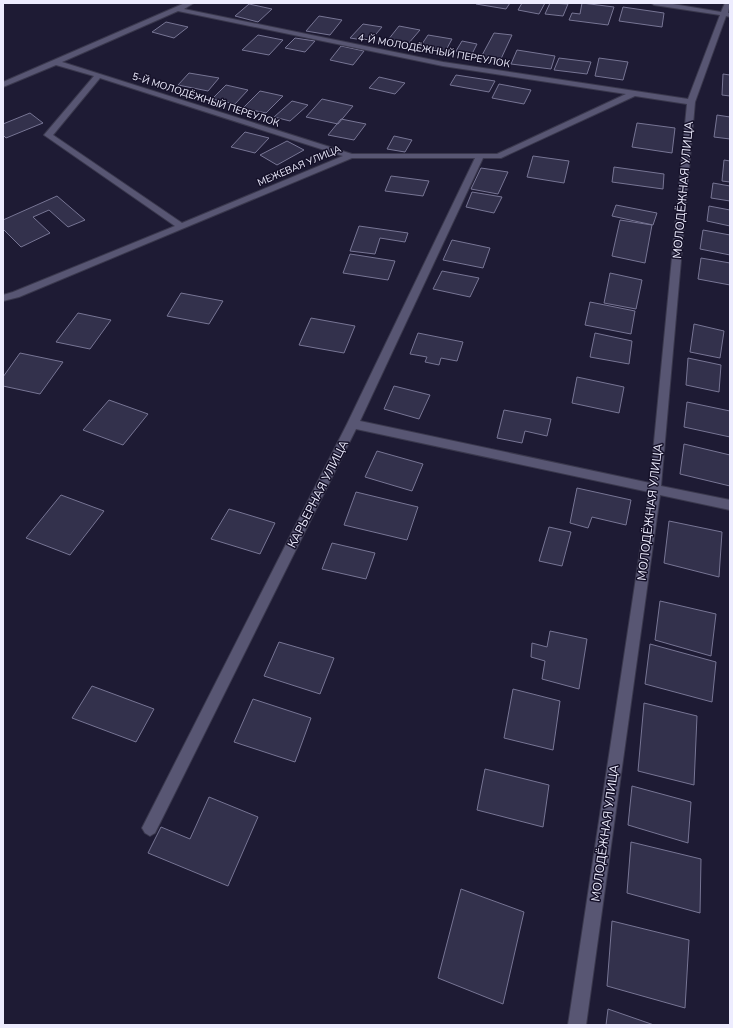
<svg xmlns="http://www.w3.org/2000/svg" width="733" height="1028" viewBox="0 0 733 1028" font-family="'Nunito Sans',sans-serif">
  <style>
    .building { fill: #33314c; stroke: #777594 }
    .lines { fill: none; stroke-linecap: round; stroke-linejoin: round }
    .street-casing { stroke: #3a384d; stroke-width: 2 }
    .street { fill: #585673; fill-rule: evenodd }
    .labels { text-anchor: middle; stroke-width: 3; stroke-linejoin: round; paint-order: stroke }
    .far-street-label { font-size: 10px; fill: #edecfe; stroke: #151129 }
    .street-label { font-size: 12px; fill: #edecfe; stroke: #151129 }
  </style>
  <rect width="100%" height="100%" fill="#1e1b34"/>
  <path class="building" d="M477,3h33l-4,6 -30,-5z
    M522,3h23l-6,11 -21,-4z
    M550,3l18,1 -5,12 -18,-2z
    M582,3l32,4 -6,18 -39,-5 3,-7 8,1z
    M249,4l23,5 -14,13 -23,-6z
    M623,7l41,6 -2,14 -43,-6z
    M319,16l23,4 -12,15 -24,-4z
    M166,22l22,5 -14,11 -22,-6z
    M363,24l19,3 -12,14 -20,-3z
    M399,26l21,4 -12,14 -20,-4z
    M494,33l18,2 -12,26 -20,-2z
    M258,35l25,5 -14,15 -27,-5z
    M428,35l24,4 -7,13 -25,-5z
    M295,38l20,3 -10,11 -20,-4z
    M462,41l15,3 -5,10 -16,-3z
    M341,46l23,5 -11,14 -23,-5z
    M517,50l38,6 -4,13 -40,-5z
    M559,58l32,4 -4,12 -33,-4z
    M599,58l29,4 -5,18 -28,-4z
    M189,73l30,5 -11,13 -30,-6z
    M723,74l7,1v21l-8,-1z
    M456,75l39,6 -6,11 -39,-7z
    M379,77l26,6 -10,11 -26,-6z
    M499,84l32,6 -7,14 -32,-6z
    M226,85l22,5 -13,14 -23,-5z
    M260,91l23,5 -17,17 -23,-5z
    M322,99l31,7 -15,18 -32,-7z
    M292,101l16,4 -18,16 -16,-4z
    M30,113l13,10 -37,15 -3,-3v-11z
    M717,115l13,2v22l-16,-2z
    M341,119l25,5 -12,16 -26,-5z
    M637,123l38,5 -3,25 -40,-6z
    M245,132l24,6 -14,15 -24,-6z
    M394,136l18,4 -7,12 -18,-3z
    M287,141l17,9 -27,15 -17,-10z
    M533,156l36,5 -5,22 -37,-6z
    M724,160l6,1v21l-8,-1z
    M614,167l50,7 -1,15 -51,-7z
    M481,168l27,4 -10,22 -27,-5z
    M391,176l38,5 -6,15 -38,-5z
    M713,183l17,3v15l-19,-3z
    M472,192l30,5 -8,16 -28,-6z
    M57,196l28,24 -17,7 -19,-17 -16,7 17,16 -29,14 -18,-18v-9z
    M616,205l41,8 -4,12 -41,-9z
    M709,206l21,4v16l-23,-5z
    M620,220l32,5 -7,38 -33,-7z
    M359,226l49,7 -3,9 -25,-4 -5,16 -25,-3z
    M703,230l27,5v20l-30,-6z
    M452,240l38,8 -7,20 -40,-8z
    M350,254l45,7 -7,19 -45,-7z
    M701,258l29,5v22l-32,-6z
    M442,271l37,7 -9,19 -37,-8z
    M610,273l32,7 -6,29 -32,-6z
    M181,293l42,8 -14,23 -42,-8z
    M590,302l45,9 -4,23 -46,-9z
    M78,313l33,7 -21,29 -34,-7z
    M311,318l44,8 -11,27 -45,-8z
    M694,324l30,7 -4,27 -30,-6z
    M418,333l45,9 -6,19 -16,-3 -2,7 -14,-3 2,-5 -17,-3z
    M595,333l37,8 -3,23 -39,-7z
    M20,353l43,9 -23,32 -37,-8v-9z
    M688,358l33,7 -2,27 -33,-7z
    M577,377l47,10 -5,26 -47,-10z
    M394,386l36,9 -11,24 -35,-10z
    M109,400l39,14 -25,31 -40,-15z
    M687,402l43,9v26l-46,-10z
    M504,410l47,9 -4,17 -22,-5 -3,12 -25,-5z
    M684,444l46,11v31l-50,-12z
    M377,451l46,13 -11,27 -47,-14z
    M577,488l54,12 -5,25 -34,-8 -4,11 -18,-5z
    M356,492l62,15 -11,33 -63,-15z
    M61,495l43,16 -34,44 -44,-17z
    M229,509l46,14 -15,31 -49,-15z
    M669,521l53,11 -3,45 -55,-14z
    M549,527l22,5 -9,34 -23,-5z
    M332,543l43,10 -9,26 -44,-10z
    M660,601l56,13 -5,42 -56,-16z
    M550,631l37,8 -8,50 -37,-10 3,-18 -14,-4 1,-14 15,4z
    M279,642l55,16 -14,36 -56,-18z
    M650,644l66,18 -4,40 -67,-18z
    M92,686l62,23 -18,33 -64,-24z
    M513,689l47,12 -7,49 -49,-12z
    M253,699l58,19 -16,44 -61,-20z
    M644,703l53,13 -3,69 -56,-14z
    M485,769l64,16 -6,42 -66,-17z
    M632,786l59,16 -3,41 -60,-18z
    M209,797l49,20 -30,69 -80,-33 13,-26 29,12z
    M631,842l70,17 -1,54 -73,-20z
    M461,889l63,23 -21,92 -65,-26z
    M612,921l77,19 -4,68 -78,-22z
    M608,1009l46,16h-48z"/>
  <g class="lines">
    <defs>
      <path id="street" d="M185,3h9l-10,6 259,53 245,37 32,-84 -66,-10 -3,-2h16l54,9 4,-9h5l-2,10h2v4l-4,-1 -31,86 -34,384 69,14v10l-70,-15 -74,530h-18l81,-533 -293,-63 -201,404 -5,3 -5,-3 -3,-5 205,-404 128,-266h-123l-333,139 -16,4v-6l10,-3 162,-66 -131,-91 50,-59 -38,-11 -53,22v-5zM178,11l265,55 183,28 -129,60h-145l-290,-92zM100,78l3,1 240,77 -161,67 -129,-88zM635,96l52,8 -37,379 -290,-62 123,-263h18z"/>
    </defs>
    <use href="#street" class="street-casing"/>
    <use href="#street" class="street"/>
  </g>
  <g class="labels">
    <g class="far-street-label">
      <text transform="translate(434 50) rotate(10)" y="4">4-Й МОЛОДЁЖНЫЙ ПЕРЕУЛОК</text>
      <text transform="translate(206 99) rotate(18)" y="4">5-Й МОЛОДЁЖНЫЙ ПЕРЕУЛОК</text>
      <text transform="translate(299 165) rotate(-23)" y="4">МЕЖЕВАЯ УЛИЦА</text>
    </g>
    <g class="street-label">
      <text transform="translate(683 190) rotate(-85)" y="4">МОЛОДЁЖНАЯ УЛИЦА</text>
      <text transform="translate(318 494) rotate(-63)" y="4">КАРЬЕРНАЯ УЛИЦА</text>
      <text transform="translate(650 512) rotate(-83)" y="4">МОЛОДЁЖНАЯ УЛИЦА</text>
      <text transform="translate(605 833) rotate(-82)" y="4">МОЛОДЁЖНАЯ УЛИЦА</text>
    </g>
  </g>
  <rect width="733" height="1028" fill="none" stroke="#edecfe" stroke-width="8"/>
</svg>
